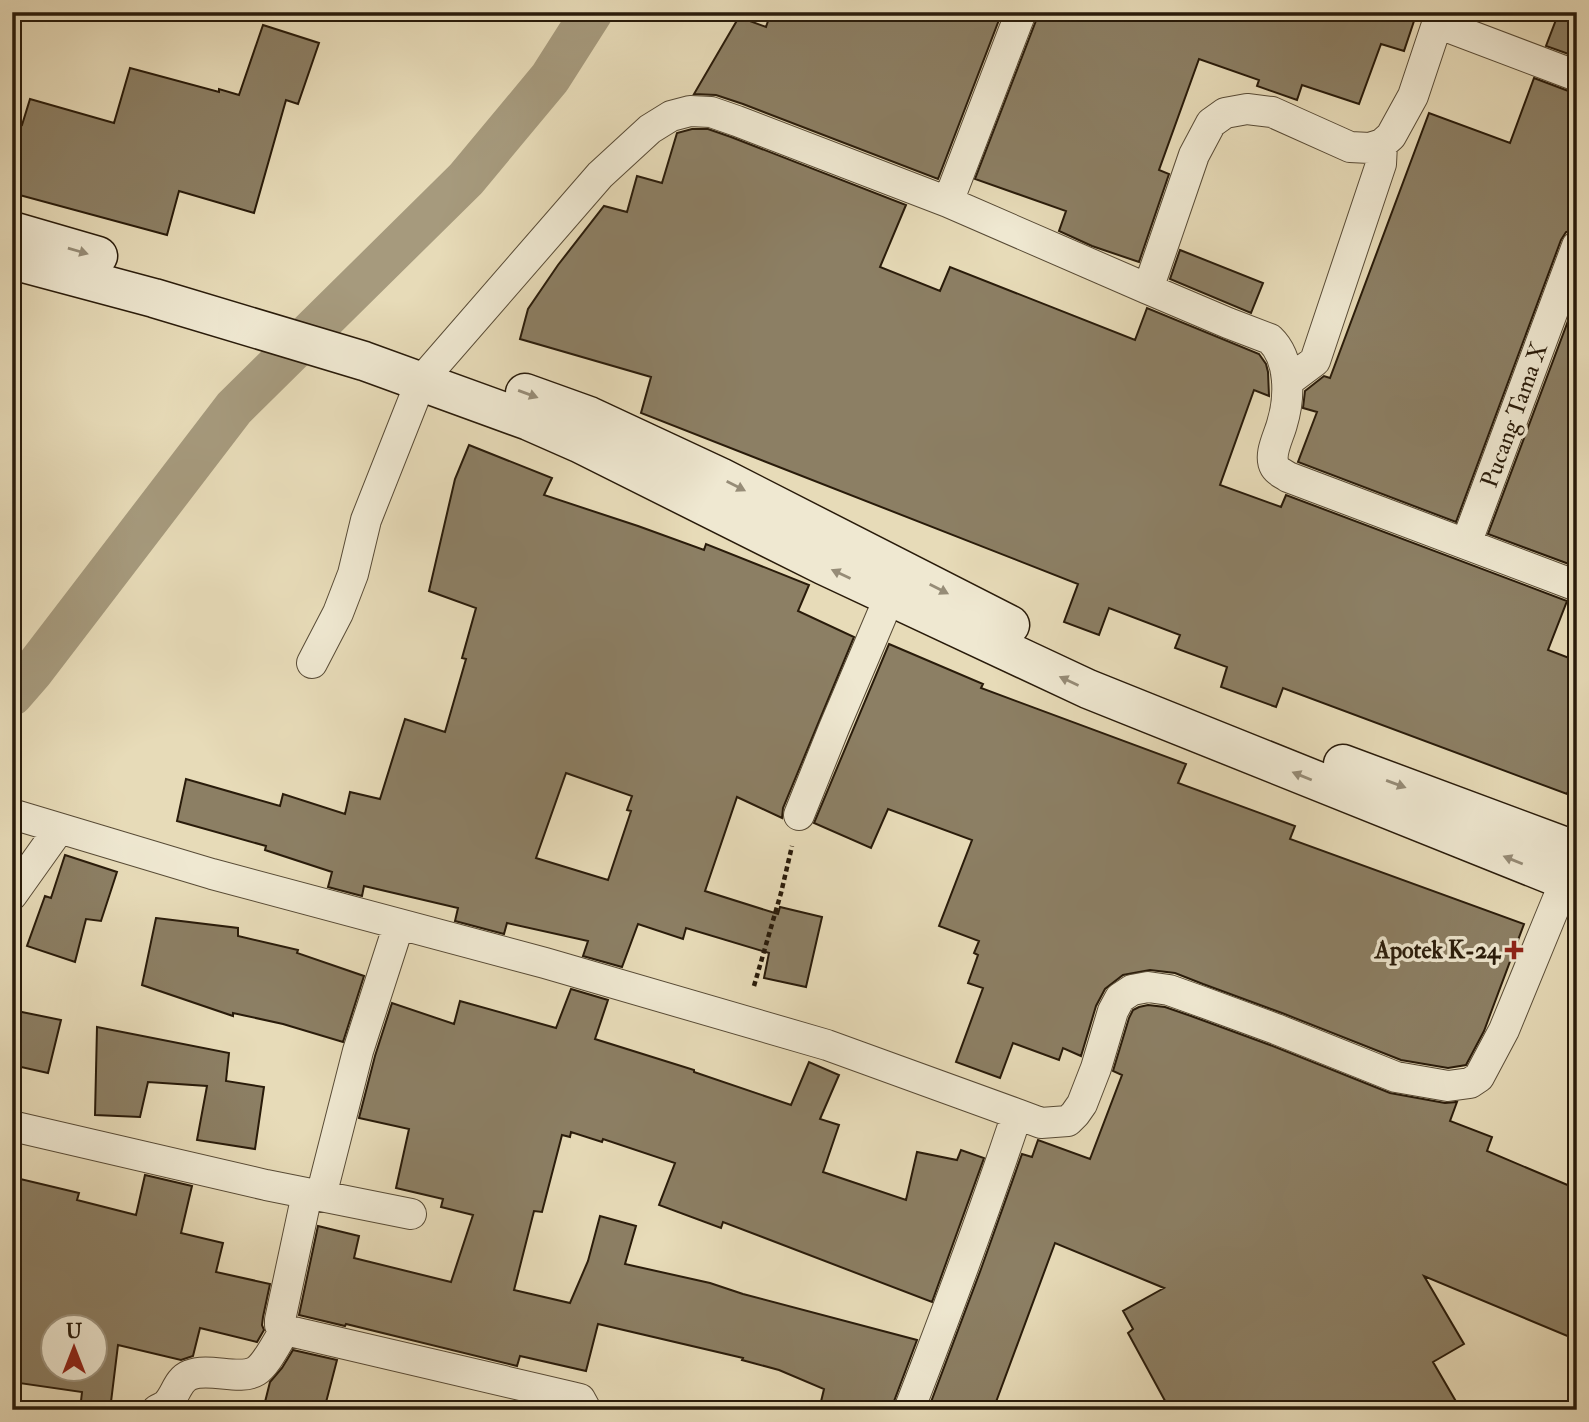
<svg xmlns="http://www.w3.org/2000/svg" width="1589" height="1422" viewBox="0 0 1589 1422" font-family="'IM FELL Double Pica',serif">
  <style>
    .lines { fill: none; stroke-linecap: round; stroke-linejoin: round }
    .canal { stroke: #a69a7d; stroke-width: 42 }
    .building { fill: #8c7f64; stroke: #291b0a; stroke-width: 2; fill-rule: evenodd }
    .street-casing { stroke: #584b36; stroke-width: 32 }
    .secondary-casing { stroke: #291b0a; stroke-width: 41 }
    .path { stroke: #291b0a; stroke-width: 4.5; stroke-dasharray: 5 3.5; stroke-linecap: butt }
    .street { stroke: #efe8d1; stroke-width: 30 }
    .secondary { stroke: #efe8d1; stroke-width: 38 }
    .oneway { fill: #968c77 }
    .poi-dot { fill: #8f2418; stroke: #efe8d1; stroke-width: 2.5 }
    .labels { text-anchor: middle; stroke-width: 7; stroke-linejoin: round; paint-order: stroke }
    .street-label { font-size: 24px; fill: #291b0a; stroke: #efe8d1 }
    .poi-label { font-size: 24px; font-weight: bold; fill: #291b0a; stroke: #efe8d1; text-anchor: end }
  </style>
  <rect width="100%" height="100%" fill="#e7dbb8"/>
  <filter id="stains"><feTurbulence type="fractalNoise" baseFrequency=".00286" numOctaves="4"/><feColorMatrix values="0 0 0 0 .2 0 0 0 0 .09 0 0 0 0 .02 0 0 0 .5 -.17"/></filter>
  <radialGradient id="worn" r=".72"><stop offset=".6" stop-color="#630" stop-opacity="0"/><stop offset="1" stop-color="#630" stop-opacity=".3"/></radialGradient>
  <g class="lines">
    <path class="canal" d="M12,695l20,-23 202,-264 232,-229 84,-101 42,-66"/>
  </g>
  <path class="building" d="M771,12h231l-64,167 -195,-75 -27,-9 -22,-1 45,-77 27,10z
    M1038,12h379l-13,39 -23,-7 -22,60 -57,-19 -5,15 -40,-14 2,-6 -60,-21 -40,111 10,4 -30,88 -47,-16 -33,-15 7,-20 -91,-32 62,-161z
    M1559,12h18v45l-31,-11z
    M263,25l56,18 -21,61 -12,-4 -32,113 -75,-22 -12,44 -155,-42v-71l10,3 8,-26 84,24 16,-55 89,24v-3l20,6z
    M1534,78l37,14 6,1v136l-11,3 -5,8 -105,282 -158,-60 19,-50 -14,-4 2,-17 19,-15 6,2 99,-265 81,30z
    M692,129h16l23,8 175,68 -26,62 60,24 10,-24 185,73 12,-32 112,46 7,10 2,8 1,24 -15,-6 -34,95 61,22 5,-12 281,106 -19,49 29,11v106l-10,27 -284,-106 -7,19 -55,-20 6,-20 -52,-19 5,-13 -71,-27 -10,27 -35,-13 14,-38 -437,-171 10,-36 -131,-38 8,-30 30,-44 46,-59 23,6 10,-36 25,7 15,-50z
    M1180,250l83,33 -12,30 -81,-34z
    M1577,297v270l-89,-33z
    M469,445l83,33 -8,17 94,31 66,24 2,-6 103,41 -11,26 56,26 -71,171 -1,10 -45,-21 -32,94 73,23 2,-7 42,10 -16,70 -42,-9 5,-25 -83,-25 -3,11 -45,-15 -16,43 -39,-11 5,-15 -81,-18 -3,11 -49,-13 3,-13 -94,-22 -2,10 -34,-9 4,-15 -67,-22 1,-4 -89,-25 9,-42 94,27 3,-12 62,20 5,-22 30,7 25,-80 40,13 21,-73 -4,-1 14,-50 -47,-17 26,-112zM566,773l66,23 -5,14 4,1 -23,69 -72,-22z
    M889,644l94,40 -2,4 205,76 -8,19 117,43 -5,13 234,85 -40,107 -18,34 -18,3 -47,-8 -119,-47 -79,-29 -28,-11 -25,-3 -27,5 -18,14 -9,17 -15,50 -18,-8 -4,12 -46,-17 -13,35 -44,-16 27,-74 -15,-5 10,-28 -4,-2 5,-12 -40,-15 33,-86 -84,-31 -17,39 -57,-25z
    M65,855l52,17 -16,49 -15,-2 -11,43 -48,-16 18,-50 6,2z
    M156,918l82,10v8l60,14 -1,3 67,23 -21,66 -60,-18 -50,-11v3l-91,-31z
    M571,989l37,11 -13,39 99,31v2l97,33 18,-43 30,13 -19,44 19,6 -16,47 83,28 11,-48 40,8 4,-10 23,8 -52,144 -209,-80 -2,6 -62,-23 16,-42 -72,-24 -1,3 -31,-10 -1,5 -8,-2 -20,77 -8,-1 -20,79 56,13 18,-42 12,-45 36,10 -11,38 85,19 33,11 174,46 -24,64 -1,6h-73l5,-21 -45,-19 -37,-10 1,-2 -145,-34 -12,47 -66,-15 -3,10 -171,-42 -1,2 -46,-11 19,-89 41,10 -5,22 97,24 22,-67 -32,-8 2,-8 -47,-11 13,-59 -50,-11 16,-62 17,-53 62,21 6,-23 96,27z
    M1148,1005l17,2 26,9 79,29 120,48 55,10 12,-1 -7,19 42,16 -5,14 90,38v151l-153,-64 40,68 -31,18 28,48h-291l-42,-77 5,-4 -10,-18 41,-23 -109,-45 -62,167h-65l53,-141 41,-115 10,3 6,-17 52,19 32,-84 -9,-4 16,-53 4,-8 6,-3z
    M12,1010l49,10 -13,53 -36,-8z
    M97,1027l132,26 -3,28 38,6 -9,62 -58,-9 10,-54 -59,-4 -8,35 -45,-2z
    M145,1175l47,11 -11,47 42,10 -7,29 54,12 -7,33 -1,8 2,5 -7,12 -57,-14 -7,28 -12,4 -63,-15 -8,65h-30l2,-18 -70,-10v-205l67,16 -2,7 59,15zM52,1327h42v42h-42z
    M293,1350l44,10 -13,50h-61l7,-28 12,-14z"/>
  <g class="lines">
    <defs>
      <path id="street" d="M1441,12l-28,84 -22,40 -9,8 -12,4 -20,-1 -78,-35 -25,-3 -22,4 -14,10 -17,32 -46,134 80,34 42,16c21,20 20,59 12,85 -3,12 -14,31 -7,43 3,5 9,7 13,10l289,109
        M1437,23l140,53
        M948,202l73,-190
        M1287,382l28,-21 66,-197 1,-20
        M1466,544l111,-298
        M312,663l26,-50 15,-39 13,-54 55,-139 179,-206 50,-46 21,-13 19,-5 21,1 26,9 211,81 200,87
        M12,814l200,60 333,89 282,82 190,69c-33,100 -70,198 -108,296
        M799,815l35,-87 64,-151
        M12,895l47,-66
        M1017,1114l24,9 27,-2 7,-7 7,-10 14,-36 17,-57 7,-13 12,-8 16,-3 21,3 28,10 79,29 120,48 52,9 22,-3 9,-6 25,-47 69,-168
        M12,1126l254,59 145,29
        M307,1194l-27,126v5l5,5 287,67 8,2 6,11
        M321,1196l37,-145 41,-127
        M157,1410c3,-2 7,-3 9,-5 10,-9 11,-25 24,-30 19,-8 50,6 66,-4 11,-7 22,-31 29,-41"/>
      <path id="secondary" d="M12,231l86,25
        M12,260l142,38 210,63 165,60 50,22 244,122 265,124 489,196
        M525,393l64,23 131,61 290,148
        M1343,764l234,87"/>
    </defs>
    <use href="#street" class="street-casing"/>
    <use href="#secondary" class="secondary-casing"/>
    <path class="path" d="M754,986l27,-93 11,-47"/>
    <use href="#street" class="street"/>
    <use href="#secondary" class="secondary"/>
  </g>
  <defs><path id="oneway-solid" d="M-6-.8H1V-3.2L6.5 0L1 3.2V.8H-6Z" transform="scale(1.75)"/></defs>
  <g class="oneway">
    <use href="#oneway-solid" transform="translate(78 251) rotate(16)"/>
    <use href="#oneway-solid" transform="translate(528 394) rotate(20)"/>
    <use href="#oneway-solid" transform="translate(736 486) rotate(27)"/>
    <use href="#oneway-solid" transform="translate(841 574) rotate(-155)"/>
    <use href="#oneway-solid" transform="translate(939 589) rotate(27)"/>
    <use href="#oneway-solid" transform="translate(1069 681) rotate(-155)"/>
    <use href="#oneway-solid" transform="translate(1302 776) rotate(-158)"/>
    <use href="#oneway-solid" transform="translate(1396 784) rotate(20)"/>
    <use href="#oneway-solid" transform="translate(1513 860) rotate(-158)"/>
  </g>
  <path class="poi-dot" d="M1510.5 939.5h7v7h7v7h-7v7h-7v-7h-7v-7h7z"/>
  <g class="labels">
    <g class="street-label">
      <text transform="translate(1514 415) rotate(-70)" y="8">Pucang Tama X</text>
    </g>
    <g class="poi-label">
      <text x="1500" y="958">Apotek K-24</text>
    </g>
  </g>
  <rect width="1589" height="1422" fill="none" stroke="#e7dbb8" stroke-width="42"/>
  <rect x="14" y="14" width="1561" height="1394" fill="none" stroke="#291b0a" stroke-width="3.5"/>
  <rect x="21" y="21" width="1547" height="1380" fill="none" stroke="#291b0a" stroke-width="2"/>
  <g transform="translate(74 1348)"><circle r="33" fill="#efe8d1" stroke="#a09681" stroke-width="2"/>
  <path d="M0-5L12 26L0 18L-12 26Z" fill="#8f2418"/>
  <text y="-10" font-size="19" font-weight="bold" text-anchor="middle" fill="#291b0a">U</text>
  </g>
  <rect width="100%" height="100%" filter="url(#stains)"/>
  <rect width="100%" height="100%" fill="url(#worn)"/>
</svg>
